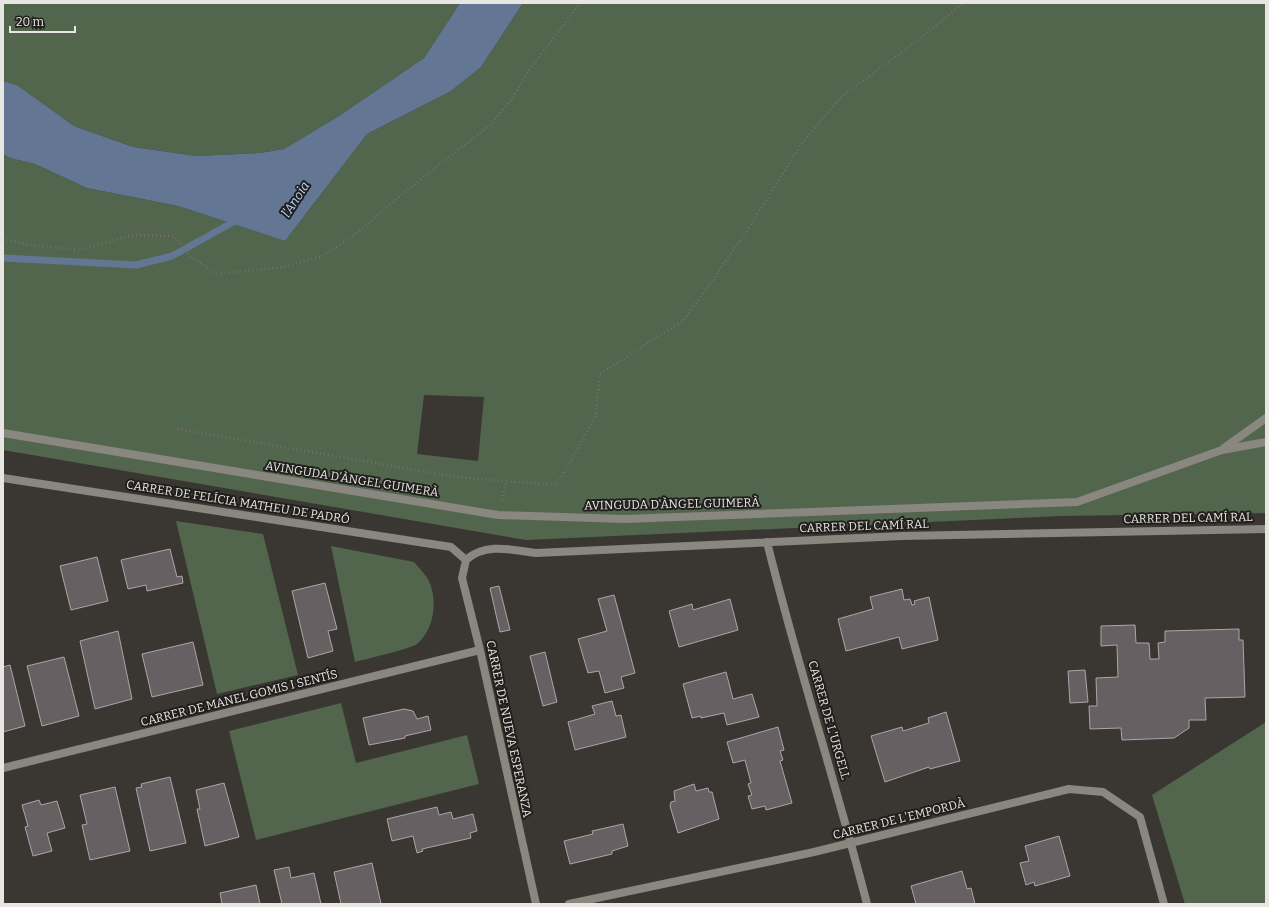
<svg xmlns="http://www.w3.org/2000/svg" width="1269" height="907" viewBox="0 0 1269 907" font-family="Bitter,serif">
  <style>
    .green { fill: #51664c; fill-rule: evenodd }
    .water { fill: #637693 }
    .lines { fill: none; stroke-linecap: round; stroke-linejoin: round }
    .stream { stroke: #637693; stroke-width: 7 }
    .building { fill: #676063; stroke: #ada5a8 }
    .path { stroke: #73706c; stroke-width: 2.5; stroke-dasharray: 1 3; stroke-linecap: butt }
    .minor { stroke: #898780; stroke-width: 8 }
    .tertiary { stroke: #898780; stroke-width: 8 }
    .labels { text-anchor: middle; stroke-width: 4; stroke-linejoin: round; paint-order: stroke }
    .street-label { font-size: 12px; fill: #e8e6e3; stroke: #201f1c }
    .water-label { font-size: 13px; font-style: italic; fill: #b6d2fb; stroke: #201f1c }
  </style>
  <rect width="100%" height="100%" fill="#3a3732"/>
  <path class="green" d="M3,3h457l-36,55 -85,58 -55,33 -24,4 -64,3 -63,-9 -59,-21 -57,-41 -14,-4z
    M523,3h743v510l-204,3 -536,24 -523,-90v-296l7,4 25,6 52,24 91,18 107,35 82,-107 84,-43 30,-24zM424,395l60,2 -6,64 -61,-7z
    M176,521l87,13 35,141 -81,19z
    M331,546l83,16c5,6 12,13 15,19 9,20 5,49 -12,63 -7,5 -51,15 -62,18z
    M341,703l15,60 111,-28 12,49 -223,56 -27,-109z
    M1266,722v182h-81l-33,-109z"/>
  <path class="water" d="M460,3h63l-42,64 -30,24 -84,43 -82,107 -107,-35 -91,-18 -52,-24 -25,-6 -7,-4v-73l14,4 57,41 59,21 63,9 64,-3 24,-4 55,-33 85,-58z"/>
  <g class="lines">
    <path class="stream" d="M3,258l133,7 36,-9 65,-36"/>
  </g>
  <path class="building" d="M170,549l7,28 5,-1 1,7 -36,8 -1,-6 -18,4 -7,-29z
    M97,557l11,44 -37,9 -11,-44z
    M325,583l12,46 -9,2 5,20 -25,7 -16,-67z
    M499,586l11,44 -10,2 -10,-44z
    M902,589l2,11 6,-1 2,6 3,-1 -1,-3 15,-4 9,43 -36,9 -3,-12 -53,14 -8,-32 35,-10 -3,-12z
    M614,595l21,78 -14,4 3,11 -19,5 -6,-22 -11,2 -10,-34 29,-8 -9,-32z
    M730,599l8,31 -59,17 -10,-36 23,-7 1,6z
    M1135,625l1,18h13l1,16h9l-1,-16 7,-1v-11l74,-2v11h4l2,57 -40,1 1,22h-17v8l-15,10 -52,2 -1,-12 -31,1 -1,-23h8l-1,-28 22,-1 -1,-32 -16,1v-20z
    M118,631l14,68 -37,10 -15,-68z
    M193,642l10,43 -51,12 -10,-43z
    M545,652l12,50 -14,4 -13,-50z
    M64,657l15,59 -37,10 -15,-60z
    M10,665l15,61 -22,6v-65z
    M1085,670l3,32 -18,1 -2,-32z
    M726,672l7,27 19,-5 7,23 -32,8 -3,-12 -23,5v-2l-9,2 -9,-34z
    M612,701l4,15 5,-1 5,22 -51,13 -7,-28 27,-8 -3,-8z
    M404,709l9,2 4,8 11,-3 3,14 -26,6v2l-36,7 -6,-27z
    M946,712l14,49 -30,8 -1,-2 -44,15 -14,-46 31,-9 1,4 26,-8 -1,-5z
    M778,727l6,23 -4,1 3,9 -3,1 12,42 -26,7 -1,-4 -13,3 -4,-13 4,-1 -4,-11 3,-1 -6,-23 -12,3 -6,-21z
    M170,777l16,66 -36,8 -14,-63 6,-1 -1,-3z
    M224,783l15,54 -34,9 -8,-37h3l-4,-19z
    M694,784l2,7 12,-3 1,4h3l7,27 -41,14 -8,-27 1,-4 4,-1 -1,-10z
    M115,787l15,64 -40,9 -8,-35 5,-1 -7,-29z
    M39,800l2,5 16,-4 8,27 -18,5 5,18 -19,5 -8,-29 3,-1 -6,-21z
    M437,807l2,8 12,-3 2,7 20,-5 4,17 -7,2 1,5 -49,11 1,2 -6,2 -4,-17 -21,5 -5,-22z
    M623,824l5,22 -16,5v3l-42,10 -6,-23 29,-7 -1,-3z
    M1059,836l11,40 -35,10 -1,-4 -8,3 -6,-22 9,-2 -4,-15z
    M372,863l9,41h-40l-7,-32z
    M289,867l2,11 23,-5 7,31h-39l-8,-34z
    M962,871l5,18 4,-1 4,16h-59l-5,-18z
    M256,885l4,19h-38l-2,-11z"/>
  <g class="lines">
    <path class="path" d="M3,239l28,6 49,5 52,-15 42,1 17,21 25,17 68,-7 37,-10 35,-23 45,-39 90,-71 20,-24 16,-27 53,-70
      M178,429l278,48 50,4
      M502,500l4,-19 51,4 38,-67 5,-44 84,-54 59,-83 59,-94 39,-46 72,-53 50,-41"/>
    <path class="minor" d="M3,478l448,69 15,13
      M767,542c30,122 69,241 100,362
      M466,560c19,-18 47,-10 70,-7l366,-17 364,-7
      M466,560l-4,18 18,72 56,254
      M3,768l477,-118
      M569,904l245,-52 255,-63 34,3 37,25 24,87"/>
    <path class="tertiary" d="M3,433l495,82 127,4 452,-17 145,-52 44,-8
      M1224,448l42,-30"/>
  </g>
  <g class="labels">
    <g class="street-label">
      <text transform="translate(352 479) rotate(9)" y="4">AVINGUDA D'ÀNGEL GUIMERÀ</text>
      <text transform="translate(238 502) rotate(9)" y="4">CARRER DE FELÍCIA MATHEU DE PADRÓ</text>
      <text transform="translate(672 504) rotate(-1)" y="4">AVINGUDA D'ÀNGEL GUIMERÀ</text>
      <text transform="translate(1188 518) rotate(-1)" y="4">CARRER DEL CAMÍ RAL</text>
      <text transform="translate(864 526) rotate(-2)" y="4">CARRER DEL CAMÍ RAL</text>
      <text transform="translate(239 698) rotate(-14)" y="4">CARRER DE MANEL GOMIS I SENTÍS</text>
      <text transform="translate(829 720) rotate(74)" y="4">CARRER DE L'URGELL</text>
      <text transform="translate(509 729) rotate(78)" y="4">CARRER DE NUEVA ESPERANZA</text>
      <text transform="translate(899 819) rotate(-14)" y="4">CARRER DE L'EMPORDÀ</text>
    </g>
    <g class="water-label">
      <text transform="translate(295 199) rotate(-57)" y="5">l'Anoia</text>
    </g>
  </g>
  <rect width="1269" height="907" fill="none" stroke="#e8e6e3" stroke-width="8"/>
  <path d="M10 26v6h65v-6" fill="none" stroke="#e8e6e3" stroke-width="2"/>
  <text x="16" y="26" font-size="12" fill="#e8e6e3" stroke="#201f1c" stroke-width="3" paint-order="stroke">20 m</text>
</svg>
